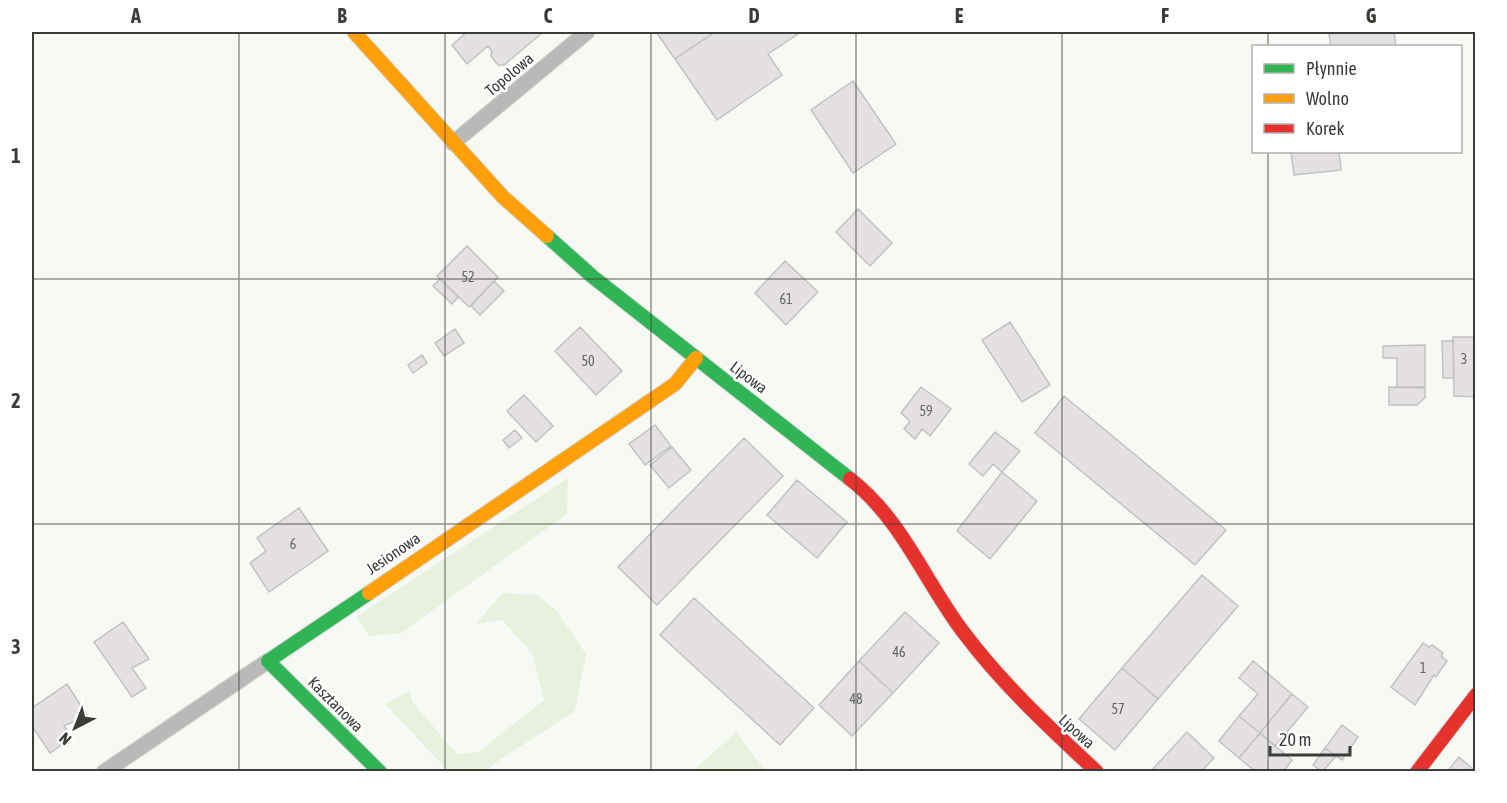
<svg xmlns="http://www.w3.org/2000/svg" width="1507" height="803" viewBox="0 0 1507 803" font-family="'Asap Condensed',sans-serif">
  <style>
    .green { fill: #e8f1dd }
    .building { fill: #e4e0e4; stroke: #c2c2c1; stroke-width: 1.5 }
    .lines { fill: none; stroke-linecap: round; stroke-linejoin: round }
    .lane-casing { stroke: #d5d7d3; stroke-width: 17 }
    .fast-casing { stroke: #d5d7d3; stroke-width: 16 }
    .slow-casing { stroke: #d5d7d3; stroke-width: 16 }
    .jam-casing { stroke: #d5d7d3; stroke-width: 16 }
    .lane { stroke: #b9bab8; stroke-width: 15 }
    .fast { stroke: #30b455; stroke-width: 14 }
    .slow { stroke: #ff9f0a; stroke-width: 14 }
    .jam { stroke: #e5322d; stroke-width: 14 }
    .grid { fill: none; stroke: #3a3d37; stroke-width: 1.5; stroke-opacity: 0.55 }
    .labels { text-anchor: middle; stroke-width: 5; stroke-linejoin: round; paint-order: stroke }
    .number-label { font-size: 14px; fill: #646662 }
    .street-label { font-size: 16px; fill: #3a3d37; stroke: #fff }
    .neatline { fill: none; stroke: #3a3d37; stroke-width: 2 }
    .grid-label { font-size: 20px; text-anchor: middle; font-weight: bold; fill: #3a3d37 }
  </style>
  <rect width="100%" height="100%" fill="#f7faf4"/>
  <path class="green" d="M568,478l-1,36 -166,119 -31,3 -14,-19z
    M502,593l36,2 18,15 30,44 -11,57 -77,50 -12,10h-38l-63,-67 25,-13 3,12 44,51 21,-2 66,-52 -12,-47 -30,-33 -26,4z
    M736,732l30,39h-73z"/>
  <path class="building" d="M467,32h74l1,1 -38,32h-6l-7,-9 1,-5 -4,-5 -21,18 -15,-19z
    M656,32h59l-40,27z
    M715,32h86l-33,22 14,21 -65,45 -42,-61z
    M1349,32h45l2,14h-65l-2,-12z
    M853,81l43,63 -43,29 -42,-63z
    M1291,152h48l2,18 -47,5z
    M858,209l34,34 -22,23 -34,-34z
    M467,246l31,31 -29,30 -32,-31z
    M785,261l33,31 -32,33 -31,-32z
    M440,279l18,18 -6,7 -19,-18z
    M494,281l10,10 -24,24 -9,-9z
    M1010,322l40,63 -28,17 -40,-62z
    M580,327l42,44 -26,24 -41,-44z
    M455,329l9,14 -20,13 -9,-13z
    M1453,337h23v60l-22,-1z
    M1442,341h11l1,37h-11z
    M1425,345v42h-28v-29h-14v-12z
    M422,355l5,8 -14,10 -5,-8z
    M921,387l30,22 -21,27 -8,-7 -7,10 -11,-10 6,-8 -9,-8z
    M1389,387l36,1v10l-8,7h-28z
    M524,395l29,31 -17,16 -29,-31z
    M1064,396l162,134 -31,35 -160,-132z
    M655,425l16,21 -26,19 -16,-21z
    M515,430l7,8 -13,10 -6,-8z
    M995,432l25,19 -18,21 -9,-8 -10,12 -14,-12z
    M744,438l39,38 -126,129 -39,-38z
    M672,447l19,23 -22,18 -19,-23z
    M1002,472l35,29 -47,58 -33,-28z
    M797,480l50,42 -30,36 -50,-43z
    M299,508l29,43 -59,41 -19,-29 16,-12 -9,-13z
    M1202,575l36,31 -80,93 -36,-31z
    M694,598l120,110 -34,37 -120,-110z
    M905,612l34,31 -46,50 -34,-32z
    M123,622l26,37 -17,9 14,20 -14,9 -38,-55z
    M1423,643l6,4 3,-2 11,8 -2,3 6,5 -11,16 -2,-2 -19,30 -24,-18z
    M859,661l34,32 -41,43 -33,-31z
    M1253,661l39,33 -32,39 -21,-17 19,-22 -19,-16z
    M1122,668l36,31 -43,51 -36,-31z
    M67,684l20,31 -23,11 8,12 -22,15 -18,-27v-18z
    M1292,694l16,13 -33,39 -15,-13z
    M1239,716l21,17 -21,25 -20,-17z
    M1342,725l16,12 -16,23 -17,-12z
    M1187,732l27,26 -13,14h-51z
    M1260,733l32,27 -9,12h-27l-17,-14z
    M1325,748l11,8 -14,16 -9,-7z
    M1459,757l15,13 -1,2h-26z"/>
  <g class="lines">
    <defs>
      <path id="lane" d="M453,143l134,-111
        M104,772l164,-111"/>
      <path id="fast" d="M547,236l46,41 257,202
        M369,593l-101,68 112,111"/>
      <path id="slow" d="M354,32l149,165 44,39
        M369,593l306,-209 21,-26"/>
      <path id="jam" d="M850,479c52,40 75,103 114,154 39,52 86,95 133,139
        M1417,772l59,-77"/>
    </defs>
    <use href="#lane" class="lane-casing"/>
    <use href="#fast" class="fast-casing"/>
    <use href="#slow" class="slow-casing"/>
    <use href="#jam" class="jam-casing"/>
    <use href="#lane" class="lane"/>
    <use href="#fast" class="fast"/>
    <use href="#slow" class="slow"/>
    <use href="#jam" class="jam"/>
  </g>
  <path class="grid" d="M239,32v740M445,32v740M651,32v740M856,32v740M1062,32v740M1268,32v14M1268,152v620M32,279h1444M32,524h1444"/>
  <g class="labels">
    <g class="number-label">
      <text x="468" y="282">52</text>
      <text x="786" y="304">61</text>
      <text x="1464" y="364">3</text>
      <text x="588" y="366">50</text>
      <text x="926" y="416">59</text>
      <text x="293" y="549">6</text>
      <text x="899" y="657">46</text>
      <text x="1423" y="673">1</text>
      <text x="856" y="704">48</text>
      <text x="1118" y="714">57</text>
    </g>
    <g class="street-label">
      <text transform="translate(509 74) rotate(-40)" y="6">Topolowa</text>
      <text transform="translate(749 377) rotate(37)" y="6">Lipowa</text>
      <text transform="translate(393 553) rotate(-34)" y="6">Jesionowa</text>
      <text transform="translate(336 704) rotate(45)" y="6">Kasztanowa</text>
      <text transform="translate(1077 731) rotate(42)" y="6">Lipowa</text>
    </g>
  </g>
  <rect width="1507" height="803" fill="none" stroke="#ffffff" stroke-width="66"/>
  <rect x="1252" y="45" width="210" height="108" fill="#ffffff" stroke="#b0b1af" stroke-width="1.5"/>
  <rect x="1264" y="64" width="30" height="9" fill="#30b455" stroke="#b0b1af" stroke-width="1.5"/>
  <text x="1306" y="75" font-size="18" fill="#3a3d37">Płynnie</text>
  <rect x="1264" y="94" width="30" height="9" fill="#ff9f0a" stroke="#b0b1af" stroke-width="1.5"/>
  <text x="1306" y="105" font-size="18" fill="#3a3d37">Wolno</text>
  <rect x="1264" y="124" width="30" height="9" fill="#e5322d" stroke="#b0b1af" stroke-width="1.5"/>
  <text x="1306" y="135" font-size="18" fill="#3a3d37">Korek</text>
  <g transform="translate(75 728) rotate(222)" stroke="#ffffff" stroke-width="4.5" paint-order="stroke">
  <path d="M0-4.5L10 22L0 15L-10 22Z" fill="#3a3d37"/>
  <text y="-9" font-size="16" font-weight="bold" text-anchor="middle" fill="#3a3d37">N</text>
  </g>
  <path d="M1270 746v9h80v-9" fill="none" stroke="#3a3d37" stroke-width="3"/>
  <text x="1279" y="746" font-size="18" fill="#3a3d37" stroke="#ffffff" stroke-width="4.5" paint-order="stroke">20 m</text>
  <rect x="33" y="33" width="1441" height="737" class="neatline"/>
  <g class="grid-label">
    <text x="136" y="23">A</text>
    <text x="342" y="23">B</text>
    <text x="548" y="23">C</text>
    <text x="754" y="23">D</text>
    <text x="959" y="23">E</text>
    <text x="1165" y="23">F</text>
    <text x="1371" y="23">G</text>
    <text x="16" y="163">1</text>
    <text x="16" y="408">2</text>
    <text x="16" y="654">3</text>
  </g>
</svg>
